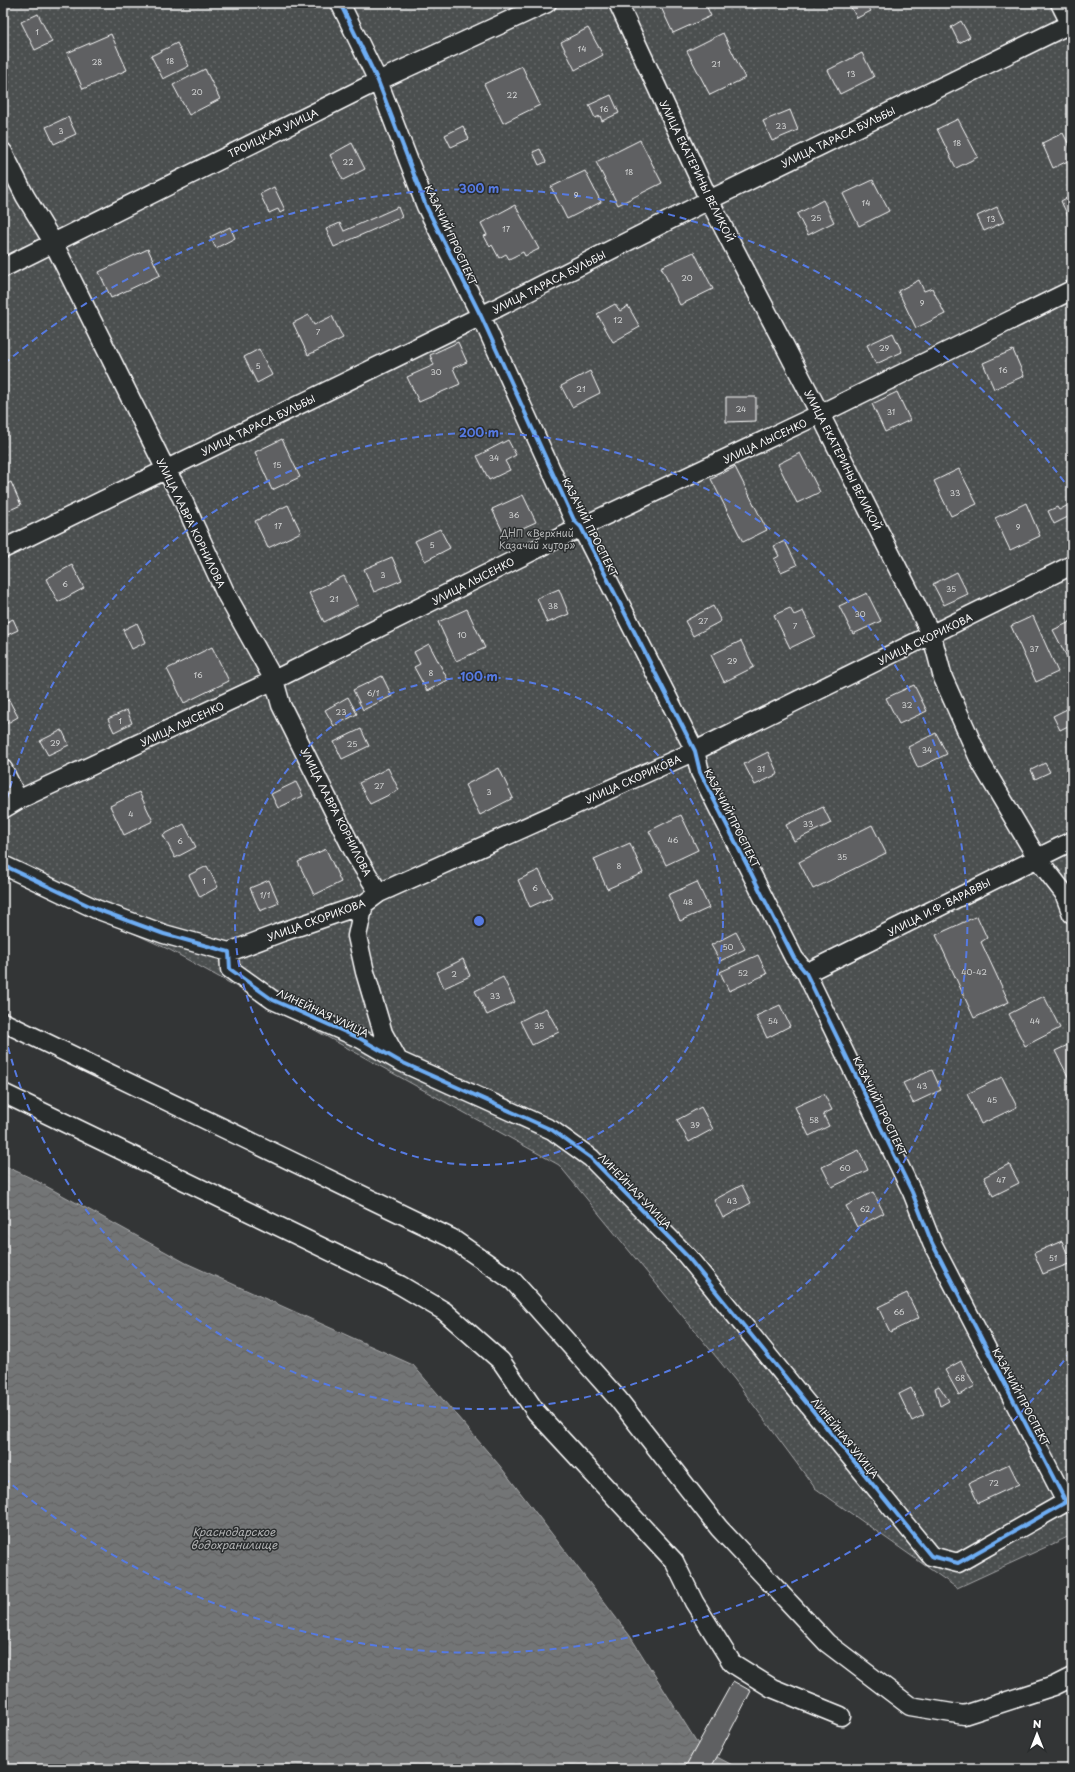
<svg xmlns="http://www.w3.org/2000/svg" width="1075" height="1772" viewBox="0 0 1075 1772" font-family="'Playpen Sans',sans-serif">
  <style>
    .garden { fill: url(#garden-dots); stroke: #a6a7a8 }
    .water { fill: url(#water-waves); stroke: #abacad }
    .building { fill: #5f6162; stroke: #fff }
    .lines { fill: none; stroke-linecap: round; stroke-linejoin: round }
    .minor-casing { stroke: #fff; stroke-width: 21 }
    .minor { stroke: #2a2d2e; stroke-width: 18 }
    .cycleway-casing { stroke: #2a2d2e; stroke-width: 6 }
    .cycleway { stroke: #6dadf4; stroke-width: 4 }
    .ring { fill: none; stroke: #567ae2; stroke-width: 2; stroke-dasharray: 7 5 }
    .labels { text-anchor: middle; stroke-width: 3; stroke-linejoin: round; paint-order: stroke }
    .number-label { font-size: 8px; fill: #d7d8d8 }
    .street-label { font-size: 10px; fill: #fff; stroke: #2a2d2e }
    .park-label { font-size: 10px; fill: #b7b9b9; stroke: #2a2d2e }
    .water-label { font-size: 11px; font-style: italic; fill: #b2b3b4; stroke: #2a2d2e }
    .centre { fill: #567ae2; stroke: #2a2d2e; stroke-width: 2 }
    .ring-label { font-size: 12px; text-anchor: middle; font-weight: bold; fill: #567ae2; stroke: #2a2d2e; stroke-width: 3; stroke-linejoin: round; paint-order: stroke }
  </style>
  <defs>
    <pattern id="garden-dots" width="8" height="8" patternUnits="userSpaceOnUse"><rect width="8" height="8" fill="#4c4f50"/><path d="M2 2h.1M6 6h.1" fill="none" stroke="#67696a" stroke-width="1.8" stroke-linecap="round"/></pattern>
    <pattern id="water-waves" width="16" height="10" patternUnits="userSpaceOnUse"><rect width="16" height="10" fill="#737576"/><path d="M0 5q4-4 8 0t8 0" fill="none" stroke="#606061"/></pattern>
  </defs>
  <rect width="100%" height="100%" fill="#333536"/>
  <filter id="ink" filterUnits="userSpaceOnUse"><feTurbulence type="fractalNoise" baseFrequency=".025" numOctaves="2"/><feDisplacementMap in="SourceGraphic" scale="8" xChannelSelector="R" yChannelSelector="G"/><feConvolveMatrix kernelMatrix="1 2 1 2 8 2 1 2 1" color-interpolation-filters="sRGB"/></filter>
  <g filter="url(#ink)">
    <path class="garden" d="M3,3h1069v1532l-115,53 -142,-100 -80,-108 -176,-215 -389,-215 -50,-23 -117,-59z"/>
    <path class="water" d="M3,1165l30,14 153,84 227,102 87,101 130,170 68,108 -14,25h-681z
      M717,1757l23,12h-30z"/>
    <path class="building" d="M659,3h46l6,13 -38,17z
      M750,3h16l-12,6z
      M852,3h14l5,8 -14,7 -8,-14z
      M38,14l14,28 -17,8 -14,-28z
      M961,21l9,16 -11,6 -8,-16z
      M588,28l15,27 -28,15 -14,-28z
      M723,33l22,45 -35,17 -23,-44z
      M111,34l16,36 -44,19 -16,-36z
      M177,43l12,23 -26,13 -12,-23z
      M862,53l12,24 -34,17 -12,-24z
      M522,66l18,39 -37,18 -19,-39z
      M205,69l15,30 -31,16 -16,-30z
      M611,95l8,18 -17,8 -2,-5 -5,2 -6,-13z
      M790,110l8,20 -26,11 -9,-20z
      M68,117l8,17 -22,10 -8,-17z
      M958,119l20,38 -22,11 -19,-39z
      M463,126l6,13 -18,8 -6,-12z
      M1063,133l9,18v8l-19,9 -11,-25z
      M640,140l22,43 -44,22 -22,-43z
      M352,143l13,26 -22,11 -13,-25z
      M540,149l6,13 -7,3 -6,-13z
      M585,171l16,31 -34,17 -16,-32z
      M873,180l16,31 -30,15 -16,-32z
      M274,187l11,23 -5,3 -2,-4 -9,4 -9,-19z
      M1072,195v25l-2,1 -9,-20z
      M823,200l11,22 -26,13 -11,-21z
      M515,205l24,44 -14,7 -2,-4 -14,7 -3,-5 -7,4 -7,-13 -2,2 -6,-11 3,-1 -6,-12z
      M398,207l4,10 -68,30 -8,-18 14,-6 4,8z
      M997,207l7,15 -20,9 -7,-15z
      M230,227l5,11 -19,10 -6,-11z
      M148,249l12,26 -49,23 -12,-26z
      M694,252l19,37 -33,16 -19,-38z
      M919,280l5,11 8,-3 13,26 -29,14 -18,-37z
      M615,304l5,7 8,-5 12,21 -27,15 -16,-28z
      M309,315l5,10 18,-9 11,22 -35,17 -15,-32z
      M893,333l9,19 -26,12 -9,-19z
      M458,342l9,20 -14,6 7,16 -41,18 -12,-25 27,-12 -4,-10z
      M259,349l13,26 -15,8 -13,-26z
      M1013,350l11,26 -30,13 -11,-26z
      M590,371l10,22 -28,14 -11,-21z
      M897,392l13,28 -25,12 -13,-28z
      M726,397h30v24l-30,1z
      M282,439l18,38 -28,13 -17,-38z
      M508,440l8,15 -11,6 5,9 -21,10 -12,-24z
      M800,453l20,39 -23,11 -19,-39z
      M735,467l32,63 -24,12 -32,-63z
      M959,469l18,35 -26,12 -17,-35z
      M11,482l10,23 -18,8v-27z
      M523,495l13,27 -31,14 -13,-27z
      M1026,503l14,33 -30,14 -15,-32z
      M1070,504l2,5v6l-18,9 -6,-13 9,-4 2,3z
      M288,505l13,27 -33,16 -13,-27z
      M440,529l10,19 -25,13 -10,-20z
      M785,541l12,24 -16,7 -7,-13 5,-3 -5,-10z
      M392,557l10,23 -28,12 -10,-23z
      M72,565l12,23 -26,14 -12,-23z
      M957,572l11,22 -24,11 -11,-21z
      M344,576l14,29 -34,17 -15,-29z
      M559,589l10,25 -22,9 -10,-25z
      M867,593l14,28 -28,13 -14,-28z
      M713,606l8,15 -28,15 -8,-15z
      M790,608l4,7 9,-4 12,25 -25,12 -16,-33z
      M467,609l18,39 -29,13 -18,-39z
      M1033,616l25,56 -22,10 -25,-56z
      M13,619l5,11 -15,7v-13z
      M1072,621v36l-4,2 -15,-29z
      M137,623l9,19 -14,7 -9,-19z
      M741,641l13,26 -30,15 -13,-27z
      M429,644l19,36 -21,11 -13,-24 6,-3 -6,-12z
      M212,647l17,34 -45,22 -17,-34z
      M382,676l10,20 -29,14 -10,-20z
      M914,685l13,26 -28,13 -13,-26z
      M348,697l9,17 -23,12 -9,-16z
      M9,700l9,17 -14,8 -1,-23z
      M1067,709l5,8v7l-12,6 -7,-14z
      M127,710l5,13 -18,9 -6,-13z
      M361,729l8,17 -27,13 -8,-17z
      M62,730l7,15 -21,10 -8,-14z
      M936,733l11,21 -29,14 -10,-21z
      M768,752l10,22 -23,11 -11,-21z
      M1045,763l5,9 -15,7 -4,-9z
      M388,768l11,22 -29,14 -11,-21z
      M499,768l14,30 -33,17 -15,-30z
      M296,782l7,14 -25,12 -7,-14z
      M139,792l14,29 -29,14 -14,-29z
      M823,807l8,16 -37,18 -8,-16z
      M681,815l17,35 -32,15 -17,-34z
      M184,824l12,23 -21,11 -12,-23z
      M872,825l14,28 -73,36 -14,-27z
      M630,843l13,30 -36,16 -13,-30z
      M326,849l15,33 -27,13 -16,-33z
      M207,866l11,21 -18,10 -11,-22z
      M539,870l13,27 -22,10 -12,-27z
      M269,880l10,23 -19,8 -10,-23z
      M697,882l12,26 -29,13 -12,-26z
      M977,916l10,22 -6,4 28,60 -35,16 -38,-83z
      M736,932l9,17 -25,12 -9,-16z
      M758,955l9,19 -38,17 -9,-19z
      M463,959l7,17 -26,12 -7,-16z
      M503,977l12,25 -28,13 -12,-24z
      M1044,996l16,32 -35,18 -16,-32z
      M780,1005l10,21 -23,12 -11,-22z
      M546,1008l13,24 -27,13 -12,-24z
      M1072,1043v38l-1,1 -16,-31z
      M932,1070l9,20 -28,13 -10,-20z
      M1002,1077l15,30 -36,17 -14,-30z
      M824,1094l8,16 -9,4 6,12 -20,10 -14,-29z
      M701,1107l12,22 -24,13 -12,-22z
      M859,1150l9,20 -36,17 -10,-20z
      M1009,1164l10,19 -26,13 -9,-19z
      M742,1185l9,18 -28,15 -9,-18z
      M873,1192l11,21 -27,14 -11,-21z
      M1062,1241l9,22 -28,11 -9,-21z
      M907,1293l12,25 -29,14 -12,-25z
      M961,1361l14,25 -16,9 -14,-25z
      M939,1386l10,15 -9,5 -5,-18z
      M911,1388l13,27 -12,6 -13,-27z
      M1009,1464l10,20 -41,19 -9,-20z
      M733,1681l18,10 -34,66 -7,12h-26z"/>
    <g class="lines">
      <defs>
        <path id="minor" d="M340,3l38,78 48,125 55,110 93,204 7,7 114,224 5,21 94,186 12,15 106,219 20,51 134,259
          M618,3l91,197 111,214 112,222 11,42 38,85 56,95 27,35 8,21
          M1060,3l12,24
          M3,152l22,44 28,46 113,228 15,26 44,96 49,88 7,25 75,151 23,37
          M3,268l375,-187 169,-78
          M3,549l478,-233 228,-116 363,-177
          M3,769l15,31
          M3,809l15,-9 256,-120 307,-153 239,-113 252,-124
          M3,865l93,44 68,25 65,18 1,17 43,31 88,39 38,22 153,69 39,28 96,98 244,300 27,7 108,-61 6,-1
          M364,904l-7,32 8,36 18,61 15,27
          M229,952l53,-20 82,-28 15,-11 316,-142 377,-186
          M806,973l266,-132
          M3,1022l448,216 62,43 105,118 101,129 108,115 83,63 54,9 90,-29 18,-9
          M3,1093l397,192 44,26 57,50 35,51 138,149 20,41 38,61 40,25 69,28"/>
      </defs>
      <use href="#minor" class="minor-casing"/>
      <use href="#minor" class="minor"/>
      <defs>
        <path id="cycleway" d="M340,3l38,78 48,125 55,110 93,204 7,7 114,224 5,21 94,186 12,15 106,219 20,51 134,259
          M3,865l93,44 68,25 65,18 1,17 43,31 88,39 38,22 153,69 39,28 96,98 244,300 27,7 108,-61 6,-1"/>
      </defs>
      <use href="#cycleway" class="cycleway-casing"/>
      <use href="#cycleway" class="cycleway"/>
    </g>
  </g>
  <g class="ring">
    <circle cx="479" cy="921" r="244"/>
    <path d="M4 811A488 488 0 1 1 4 1031"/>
    <path d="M1071 1351A732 732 0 0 1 4 1478M4 364A732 732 0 0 1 1071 491"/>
  </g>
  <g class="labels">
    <g class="number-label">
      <text x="37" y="35">1</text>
      <text x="582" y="52">14</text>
      <text x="170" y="64">18</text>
      <text x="97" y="65">28</text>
      <text x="716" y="67">21</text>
      <text x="851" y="77">13</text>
      <text x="197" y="95">20</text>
      <text x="512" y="98">22</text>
      <text x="604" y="112">16</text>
      <text x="781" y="129">23</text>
      <text x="61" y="134">3</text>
      <text x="957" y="146">18</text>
      <text x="348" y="165">22</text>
      <text x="629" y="175">18</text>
      <text x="576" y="198">9</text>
      <text x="866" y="206">14</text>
      <text x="816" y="221">25</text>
      <text x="991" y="222">13</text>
      <text x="506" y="232">17</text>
      <text x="687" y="281">20</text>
      <text x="922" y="306">9</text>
      <text x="618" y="323">12</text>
      <text x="318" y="335">7</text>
      <text x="884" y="351">29</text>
      <text x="258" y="369">5</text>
      <text x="1003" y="373">16</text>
      <text x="436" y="375">30</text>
      <text x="581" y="392">21</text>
      <text x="741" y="412">24</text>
      <text x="891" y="415">31</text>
      <text x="494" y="461">34</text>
      <text x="277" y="468">15</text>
      <text x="955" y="496">33</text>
      <text x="514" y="518">36</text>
      <text x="278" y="529">17</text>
      <text x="1018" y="530">9</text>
      <text x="432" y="548">5</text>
      <text x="383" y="578">3</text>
      <text x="65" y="587">6</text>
      <text x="951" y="592">35</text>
      <text x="334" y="602">21</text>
      <text x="553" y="609">38</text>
      <text x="860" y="617">30</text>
      <text x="703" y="624">27</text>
      <text x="795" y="629">7</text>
      <text x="462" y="638">10</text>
      <text x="1034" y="652">37</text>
      <text x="732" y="664">29</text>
      <text x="431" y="676">8</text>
      <text x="198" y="678">16</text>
      <text x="373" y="696">6/1</text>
      <text x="907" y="708">32</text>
      <text x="341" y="715">23</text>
      <text x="120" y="724">1</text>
      <text x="55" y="746">29</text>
      <text x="352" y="747">25</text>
      <text x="927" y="753">34</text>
      <text x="761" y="772">31</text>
      <text x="379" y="789">27</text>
      <text x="489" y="795">3</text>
      <text x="131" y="817">4</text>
      <text x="808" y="827">33</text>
      <text x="673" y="843">46</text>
      <text x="180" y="844">6</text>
      <text x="842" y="860">35</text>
      <text x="619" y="869">8</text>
      <text x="204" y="884">1</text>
      <text x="535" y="891">6</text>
      <text x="265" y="898">1/1</text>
      <text x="688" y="905">48</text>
      <text x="728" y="950">50</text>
      <text x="974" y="975">40-42</text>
      <text x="743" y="976">52</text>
      <text x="454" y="977">2</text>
      <text x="495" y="999">33</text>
      <text x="773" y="1024">54</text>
      <text x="1035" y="1024">44</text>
      <text x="539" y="1029">35</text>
      <text x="922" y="1089">43</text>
      <text x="992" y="1103">45</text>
      <text x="814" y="1123">58</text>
      <text x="695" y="1128">39</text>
      <text x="845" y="1171">60</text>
      <text x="1001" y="1183">47</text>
      <text x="732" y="1204">43</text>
      <text x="865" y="1212">62</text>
      <text x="1053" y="1261">51</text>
      <text x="899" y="1315">66</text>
      <text x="960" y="1381">68</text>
      <text x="994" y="1486">72</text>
    </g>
    <g class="street-label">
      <text transform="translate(273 133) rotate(-26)" y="4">ТРОИЦКАЯ УЛИЦА</text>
      <text transform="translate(838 137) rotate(-26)" y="4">УЛИЦА ТАРАСА БУЛЬБЫ</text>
      <text transform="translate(697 171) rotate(64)" y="4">УЛИЦА ЕКАТЕРИНЫ ВЕЛИКОЙ</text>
      <text transform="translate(451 235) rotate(65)" y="4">КАЗАЧИЙ ПРОСПЕКТ</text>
      <text transform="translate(549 282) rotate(-27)" y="4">УЛИЦА ТАРАСА БУЛЬБЫ</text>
      <text transform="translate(258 425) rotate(-26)" y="4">УЛИЦА ТАРАСА БУЛЬБЫ</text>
      <text transform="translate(765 441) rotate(-25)" y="4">УЛИЦА ЛЫСЕНКО</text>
      <text transform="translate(843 460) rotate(63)" y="4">УЛИЦА ЕКАТЕРИНЫ ВЕЛИКОЙ</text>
      <text transform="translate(191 523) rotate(64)" y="4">УЛИЦА ЛАВРА КОРНИЛОВА</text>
      <text transform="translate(590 527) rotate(63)" y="4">КАЗАЧИЙ ПРОСПЕКТ</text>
      <text transform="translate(473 581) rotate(-27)" y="4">УЛИЦА ЛЫСЕНКО</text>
      <text transform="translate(925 639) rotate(-26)" y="4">УЛИЦА СКОРИКОВА</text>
      <text transform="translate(182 724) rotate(-25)" y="4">УЛИЦА ЛЫСЕНКО</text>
      <text transform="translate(633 779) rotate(-24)" y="4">УЛИЦА СКОРИКОВА</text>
      <text transform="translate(336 812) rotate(63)" y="4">УЛИЦА ЛАВРА КОРНИЛОВА</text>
      <text transform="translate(732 818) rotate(63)" y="4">КАЗАЧИЙ ПРОСПЕКТ</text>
      <text transform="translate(939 907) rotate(-27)" y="4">УЛИЦА И.Ф. ВАРАВВЫ</text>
      <text transform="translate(316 920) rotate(-20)" y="4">УЛИЦА СКОРИКОВА</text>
      <text transform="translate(323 1013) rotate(25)" y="4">ЛИНЕЙНАЯ УЛИЦА</text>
      <text transform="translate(880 1106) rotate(64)" y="4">КАЗАЧИЙ ПРОСПЕКТ</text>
      <text transform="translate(635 1191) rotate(46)" y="4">ЛИНЕЙНАЯ УЛИЦА</text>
      <text transform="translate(1021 1397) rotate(62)" y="4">КАЗАЧИЙ ПРОСПЕКТ</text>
      <text transform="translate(845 1438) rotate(51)" y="4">ЛИНЕЙНАЯ УЛИЦА</text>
    </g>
    <g class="park-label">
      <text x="537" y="537">ДНП «Верхний<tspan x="537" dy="12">Казачий хутор»</tspan></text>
    </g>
    <g class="water-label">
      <text x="234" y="1536">Краснодарское<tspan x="234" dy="13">водохранилище</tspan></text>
    </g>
  </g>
  <circle cx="479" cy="921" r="6" class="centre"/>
  <g class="ring-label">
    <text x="479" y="193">300 m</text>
    <text x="479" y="437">200 m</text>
    <text x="479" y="681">100 m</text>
  </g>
  <rect width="1075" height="1772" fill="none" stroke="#2a2d2e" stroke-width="16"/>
  <rect x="8" y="8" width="1059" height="1756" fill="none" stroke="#fff" stroke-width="1.5" filter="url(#ink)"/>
  <g transform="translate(1037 1734)" stroke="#2a2d2e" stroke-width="3" paint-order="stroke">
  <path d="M0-3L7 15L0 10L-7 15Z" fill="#ffffff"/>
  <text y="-6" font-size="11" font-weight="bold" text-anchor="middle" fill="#ffffff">N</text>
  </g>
</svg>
